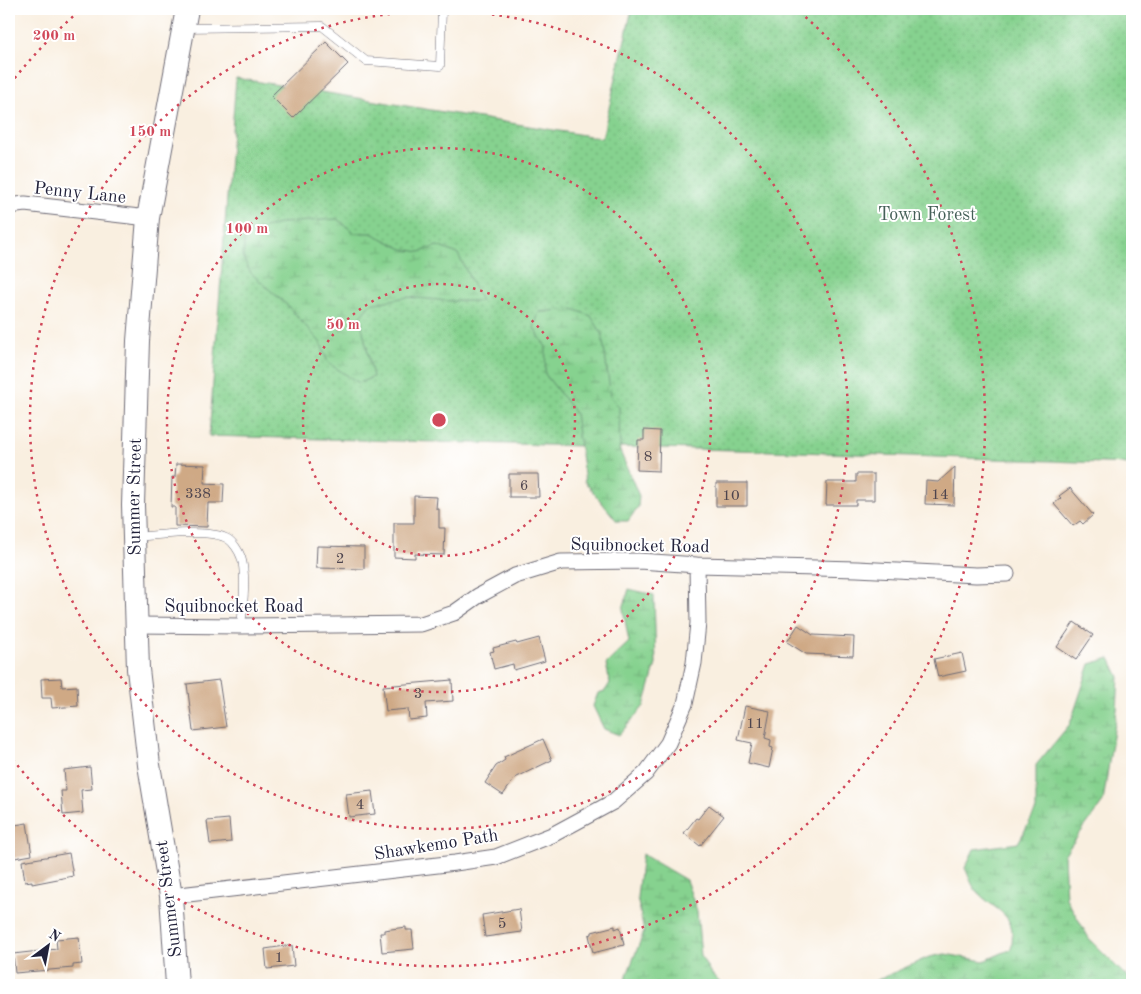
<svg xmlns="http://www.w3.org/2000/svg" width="1141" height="994" viewBox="0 0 1141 994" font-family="'Old Standard TT',serif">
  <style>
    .grass { fill: url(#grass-dots); stroke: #547a65 }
    .wetland { fill: url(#wetland-marsh); stroke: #547a65 }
    .building { fill: #cfa985 }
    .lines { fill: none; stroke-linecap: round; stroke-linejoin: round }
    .lane-casing { stroke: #6d6a75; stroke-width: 9 }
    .street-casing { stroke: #6d6a75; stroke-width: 17 }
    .secondary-casing { stroke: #6d6a75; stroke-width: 24 }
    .lane { stroke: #fff; stroke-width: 8 }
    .street { stroke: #fff; stroke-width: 15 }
    .secondary { stroke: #fff; stroke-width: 22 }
    .ring { fill: none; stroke: #d1495b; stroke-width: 2.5; stroke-dasharray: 2.5 5 }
    .labels { text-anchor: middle; stroke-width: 4; stroke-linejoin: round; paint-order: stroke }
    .number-label { font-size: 15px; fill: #4d444e }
    .street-label { font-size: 18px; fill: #22223b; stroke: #fff }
    .park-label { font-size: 18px; fill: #456058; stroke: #fff }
    .centre { fill: #d1495b; stroke: #fff; stroke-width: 2.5 }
    .ring-label { font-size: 15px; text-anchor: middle; font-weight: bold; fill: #d1495b; stroke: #fff; stroke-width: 4; stroke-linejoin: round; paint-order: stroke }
  </style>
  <defs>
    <pattern id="grass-dots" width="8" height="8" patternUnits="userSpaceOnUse" patternTransform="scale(1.25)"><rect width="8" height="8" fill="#86d28f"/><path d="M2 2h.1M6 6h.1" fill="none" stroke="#73b47c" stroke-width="1.8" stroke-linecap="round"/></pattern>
    <pattern id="wetland-marsh" width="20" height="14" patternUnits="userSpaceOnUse" patternTransform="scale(1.25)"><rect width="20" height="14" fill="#86d28f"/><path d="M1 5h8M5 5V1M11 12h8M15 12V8" fill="none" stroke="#73b47c"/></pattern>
  </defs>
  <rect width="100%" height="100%" fill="#fff"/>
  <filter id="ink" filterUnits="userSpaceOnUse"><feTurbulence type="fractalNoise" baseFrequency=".02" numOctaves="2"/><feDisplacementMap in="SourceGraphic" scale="10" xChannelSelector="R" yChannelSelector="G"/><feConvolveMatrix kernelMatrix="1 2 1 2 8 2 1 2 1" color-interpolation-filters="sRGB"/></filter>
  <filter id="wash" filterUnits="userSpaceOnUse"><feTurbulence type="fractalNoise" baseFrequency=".0096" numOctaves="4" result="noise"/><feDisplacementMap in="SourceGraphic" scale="20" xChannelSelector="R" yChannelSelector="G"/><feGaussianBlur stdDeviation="1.12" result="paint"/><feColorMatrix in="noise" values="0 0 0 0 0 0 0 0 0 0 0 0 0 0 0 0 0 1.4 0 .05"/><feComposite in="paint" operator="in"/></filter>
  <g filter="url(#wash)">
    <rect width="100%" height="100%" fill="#f9efe0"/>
    <path class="grass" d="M632,9h500v455l-361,-13 -562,-15 27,-358 366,60z"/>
    <path class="wetland" d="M337,219l18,14h16l32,16 17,3 17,-6 21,8 23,47h-32l-42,-4 -37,7 -10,13 13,60 -14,6 -31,-20 -8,-21 -31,-35 -38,-34 -8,-15 2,-24 37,-11z
      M573,309l18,7 11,18 9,63 8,10 1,44 19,45 -1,11 -10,14h-11l-32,-39 -10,-69 -30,-39 1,-27 -12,-19 5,-16z
      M629,589l25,6 2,69 -12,42 -25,29 -15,-6 -11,-23 5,-13 7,-2 5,-8 -4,-19 23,-22 -6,-33z
      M1110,658l9,19 -2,33 -14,92 -39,53 2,43 24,42 34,34 8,5v6h-266l63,-28 16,-3 39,7 27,-12c7,-35 -13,-36 -33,-56 -6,-6 -9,-17 -13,-25l9,-19 44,-6 18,-33v-45l34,-41 20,-60z
      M642,854l44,26 11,31 4,45 9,16 12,13h-99l21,-53 -7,-35z"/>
    <g id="blocks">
      <path class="building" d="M326,42l22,22 -55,54 -22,-22z
        M644,430l16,1 -1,40 -22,-1 1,-30h6z
        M176,464l29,1 -1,18 20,1 -1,19h-15l-1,24 -32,-1v-19h-4l1,-30h3z
        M955,467l-1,38 -29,-1 1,-23 12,1z
        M509,474h29l1,23h-30z
        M856,474h18v26h-18v5h-30l1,-23h29z
        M716,483h31v23h-31z
        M1070,488l23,27 -10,9 -3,-3 -7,5 -19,-22 7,-6 -2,-2z
        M414,496l23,1 -1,12h3v19h6l-1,27 -29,-1v4l-21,-1v-34h20z
        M317,546l47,1v22l-48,-1z
        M1074,622l19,13 -17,25 -19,-13z
        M798,625l15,10 41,2 -1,19 -47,-2 -19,-12z
        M539,638l6,23 -31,9 -1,-6 -19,5 -4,-17 4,-1 -1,-3 23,-6 1,2z
        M962,653l4,18 -28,6 -4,-18z
        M61,678l1,9 15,-1 1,20 -26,2 -1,-10h-9l-1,-19z
        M219,680l7,47 -33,4 -6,-47z
        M452,680l1,21 -27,2 1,15 -18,2 -1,-11 -22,2 -3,-25z
        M745,706l25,5 -5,27 6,2 -1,7 3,1 -4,20 -21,-5 4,-20 -14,-3z
        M543,739l9,21 -37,18 -12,17 -18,-12 11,-17 9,-6 -1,-3z
        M90,767l2,22 -11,1 2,23 -20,2 -2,-24h5l-2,-21z
        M372,791l3,23 -26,3 -3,-23z
        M709,805l15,11 -24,30 -16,-13 12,-15 2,1z
        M229,819l2,23 -21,2 -3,-23z
        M27,823l5,32 -23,4v-33z
        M69,853l4,23 -41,8v-3l-7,1 -3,-21z
        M519,909l3,23 -37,5 -3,-22z
        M615,926v3l5,-2 4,18 -31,8 -4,-18 3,-1v-2z
        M406,927v3h6l2,19 -32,3 -2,-19h4v-3z
        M79,937l3,27 -9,1v3l-58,5 -2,-19 44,-5 -1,-10z
        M292,945l2,21 -27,3 -2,-20z"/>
    </g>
  </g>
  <g filter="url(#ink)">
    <use href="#blocks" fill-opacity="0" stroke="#6d6a75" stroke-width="1"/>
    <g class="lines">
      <defs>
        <path id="lane" d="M185,28l137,-2 44,35 74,5 2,-57
          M136,537c21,-2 74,-9 92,2 5,3 11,12 13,18 6,17 2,51 0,69"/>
        <path id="street" d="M9,206l16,-2 123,14
          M136,625l105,1 180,-2 33,-11 24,-17 37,-20 46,-14 78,-1 58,4 160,4 119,6 31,-1
          M171,896l284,-33 41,-6 56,-22 61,-33 33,-29 22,-30 17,-39 9,-41 4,-40 -1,-58"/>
        <g id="secondary">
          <path id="s1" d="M177,985l-6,-89 -22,-131 -11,-96 -5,-164 5,-164 10,-123 39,-209"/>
        </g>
      </defs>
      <use href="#lane" class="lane-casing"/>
      <use href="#street" class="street-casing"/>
      <use href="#secondary" class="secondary-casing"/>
      <use href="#lane" class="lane"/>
      <use href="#street" class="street"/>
      <use href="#secondary" class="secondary"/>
    </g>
  </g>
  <g class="ring">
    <circle cx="439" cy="420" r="136"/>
    <circle cx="439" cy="420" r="272"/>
    <circle cx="439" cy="420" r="409"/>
    <path d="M10 84A545 545 0 0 1 78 12M800 12A545 545 0 1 1 10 756"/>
  </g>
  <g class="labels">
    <g class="number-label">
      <text x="648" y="461">8</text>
      <text x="524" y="490">6</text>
      <text x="198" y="498">338</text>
      <text x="940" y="499">14</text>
      <text x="731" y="500">10</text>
      <text x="340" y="563">2</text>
      <text x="418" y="698">3</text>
      <text x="755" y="728">11</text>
      <text x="360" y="809">4</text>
      <text x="502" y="928">5</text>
      <text x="279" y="962">1</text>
    </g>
    <g class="street-label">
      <text transform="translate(80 192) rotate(6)" y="6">Penny Lane</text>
      <text dy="6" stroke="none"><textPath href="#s1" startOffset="491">Summer Street</textPath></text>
      <text transform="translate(640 545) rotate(1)" y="6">Squibnocket Road</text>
      <text x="234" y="612">Squibnocket Road</text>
      <text transform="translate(436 844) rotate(-9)" y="6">Shawkemo Path</text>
      <text transform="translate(168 899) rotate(-97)" y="6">Summer Street</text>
    </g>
    <g class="park-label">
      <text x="927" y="220">Town Forest</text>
    </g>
  </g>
  <circle cx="439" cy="420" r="8" class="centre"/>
  <g class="ring-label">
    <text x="54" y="40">200 m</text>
    <text x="150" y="136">150 m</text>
    <text x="247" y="233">100 m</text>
    <text x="343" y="329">50 m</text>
  </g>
  <rect width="1141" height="994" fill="none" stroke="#fff" stroke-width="30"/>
  <g transform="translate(48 946) rotate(32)" stroke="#ffffff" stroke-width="4" paint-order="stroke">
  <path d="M0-4L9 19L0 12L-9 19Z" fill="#22223b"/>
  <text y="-8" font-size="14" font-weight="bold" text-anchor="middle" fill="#22223b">N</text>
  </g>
</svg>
